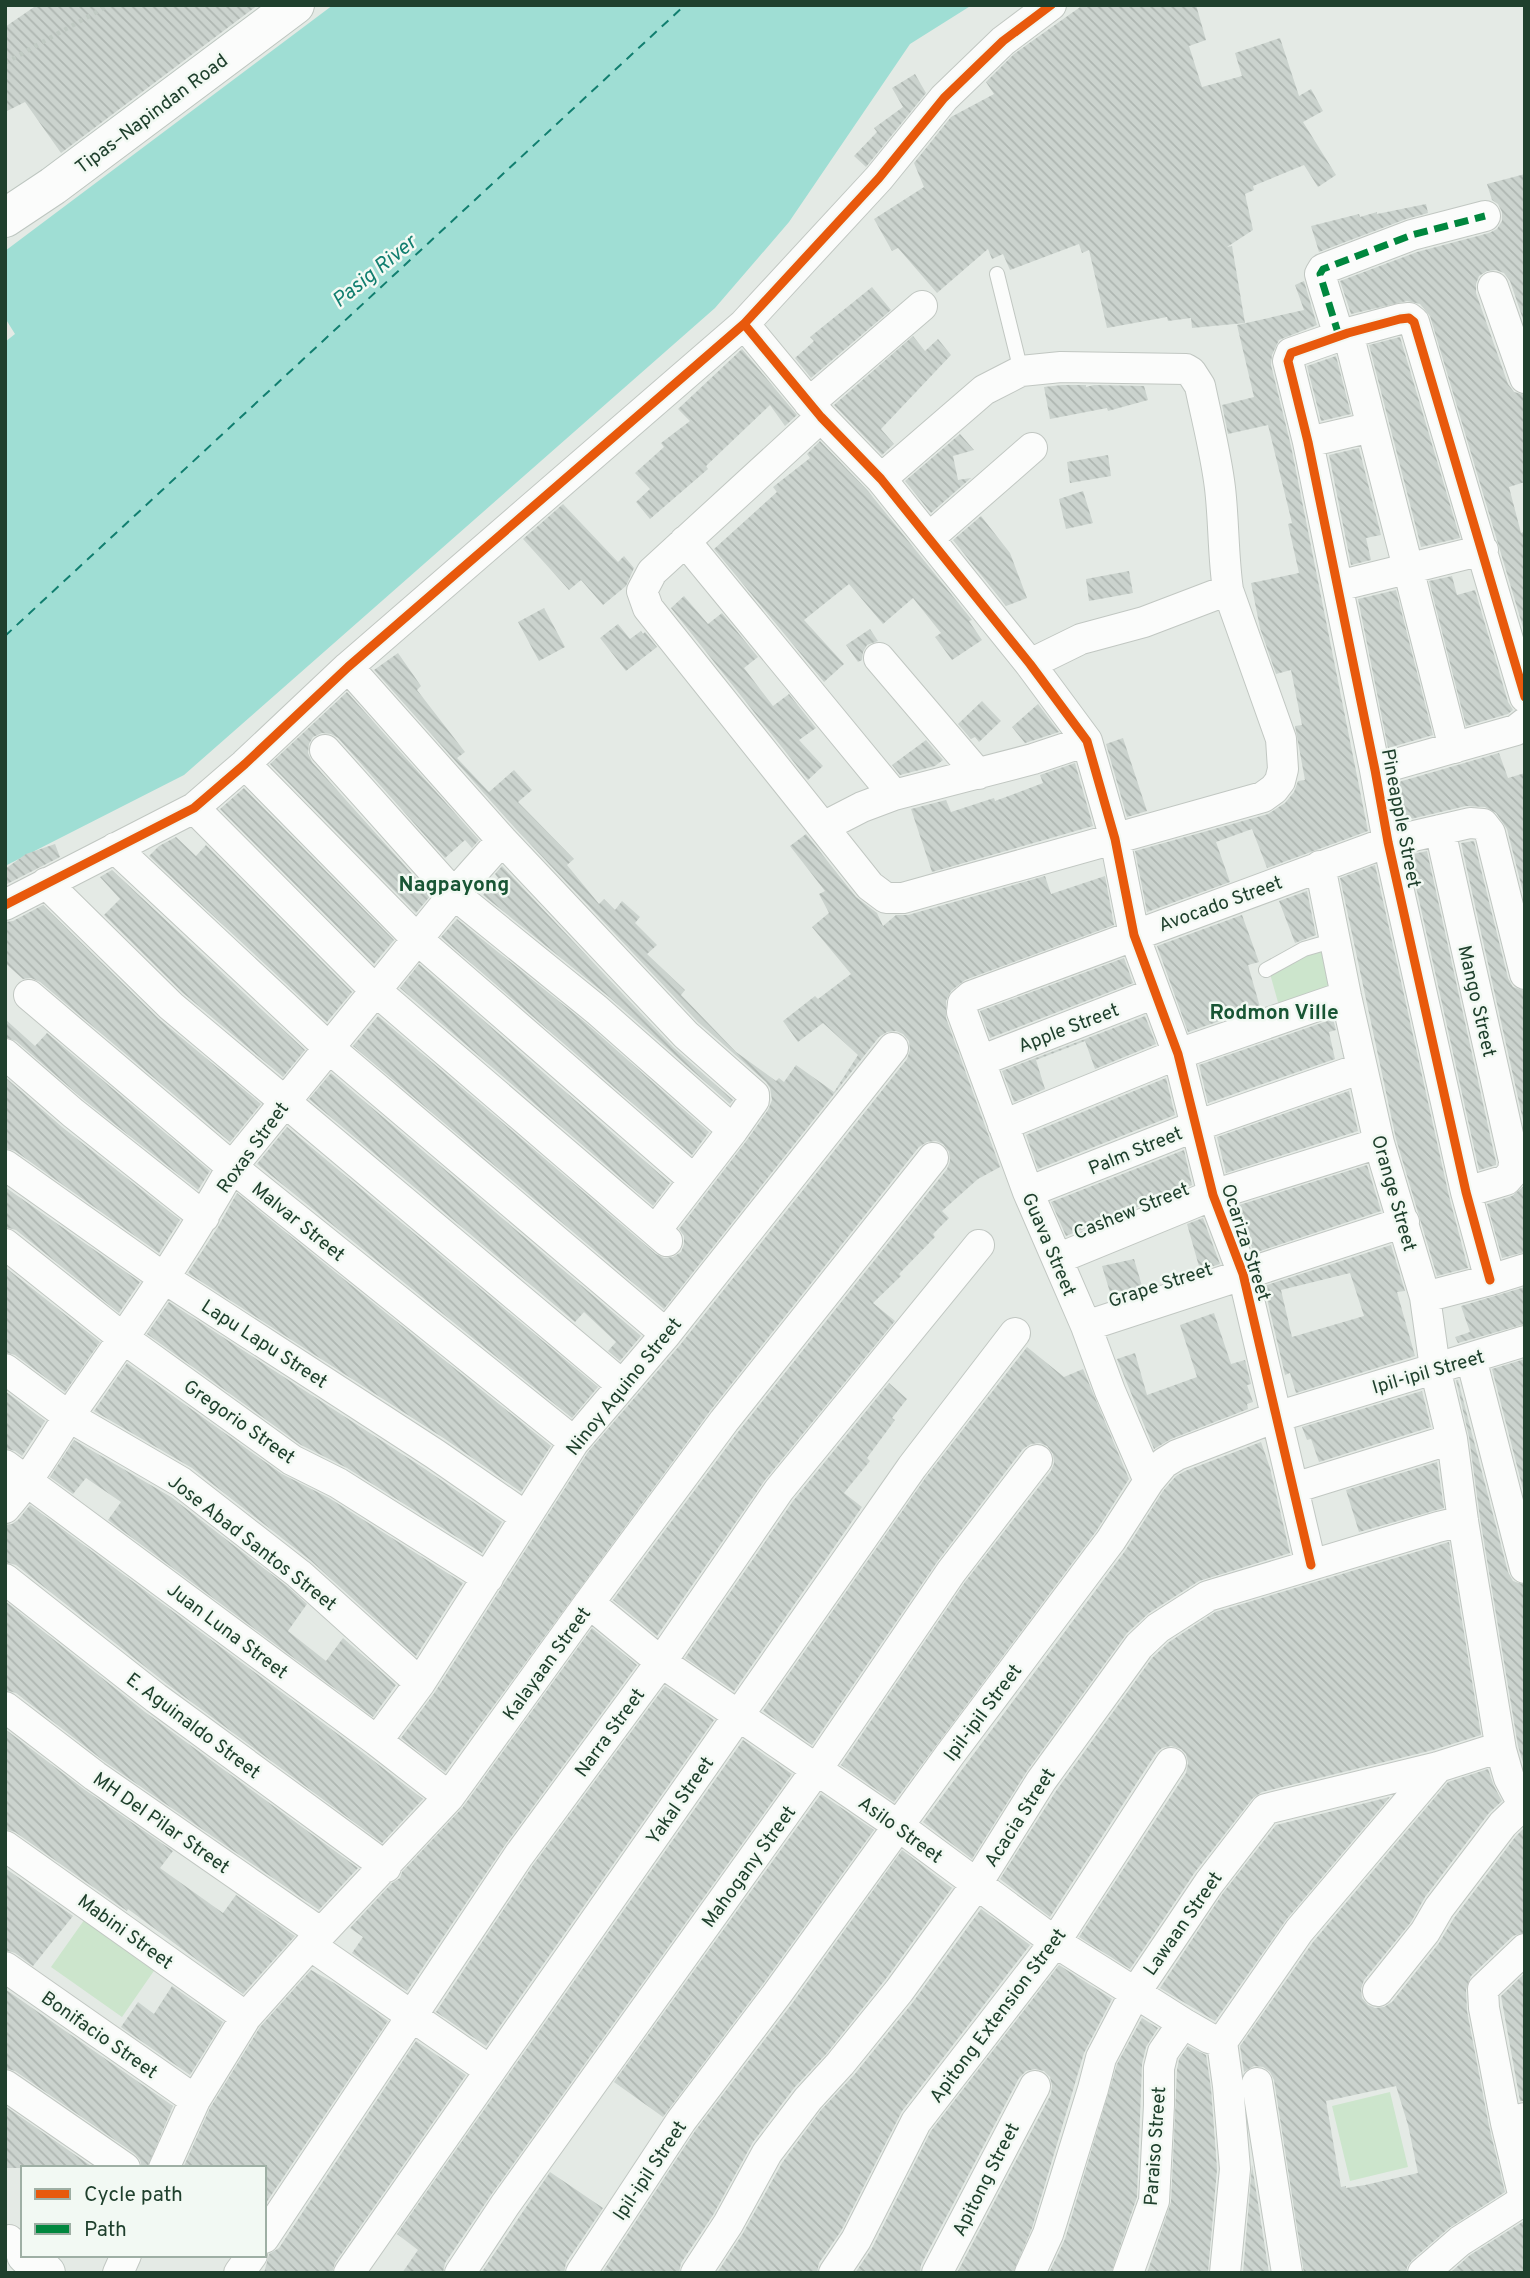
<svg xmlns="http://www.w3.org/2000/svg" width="1530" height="2278" viewBox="0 0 1530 2278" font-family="Overpass,sans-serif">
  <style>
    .green { fill: #cce5cc }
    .water { fill: #9fded4 }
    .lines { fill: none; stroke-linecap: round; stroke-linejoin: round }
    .ferry { stroke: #117e6f; stroke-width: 2; stroke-dasharray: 9 7; stroke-linecap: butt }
    .building { fill: url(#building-back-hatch); fill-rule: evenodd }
    .lane-casing { stroke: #c1c7c2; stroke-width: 16 }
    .street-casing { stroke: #c1c7c2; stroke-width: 32 }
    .secondary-casing { stroke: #bdc6c0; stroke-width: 40 }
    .path { stroke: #c0cac3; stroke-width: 4.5; stroke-dasharray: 3.5 5; stroke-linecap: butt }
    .lane { stroke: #fbfcfb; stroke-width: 14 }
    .street { stroke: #fbfcfb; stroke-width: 30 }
    .secondary { stroke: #fbfcfb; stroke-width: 38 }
    .quiet { stroke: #00873e; stroke-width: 7; stroke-dasharray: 14 7; stroke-linecap: butt }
    .cycleway-casing { stroke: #f2f9f3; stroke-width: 13 }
    .cycleway { stroke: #e8590c; stroke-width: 9 }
    .labels { text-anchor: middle; stroke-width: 5; stroke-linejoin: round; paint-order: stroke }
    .street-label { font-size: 19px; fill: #1f402d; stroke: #f2f9f3 }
    .water-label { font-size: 21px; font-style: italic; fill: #117e6f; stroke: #f2f9f3 }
    .neighbourhood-label { font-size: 21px; font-weight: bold; fill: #185534; stroke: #f2f9f3 }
  </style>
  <defs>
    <pattern id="building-back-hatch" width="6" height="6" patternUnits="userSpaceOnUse" patternTransform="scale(1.75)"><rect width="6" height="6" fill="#cbd3ce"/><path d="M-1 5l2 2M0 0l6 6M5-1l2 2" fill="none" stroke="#aeb6b1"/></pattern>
  </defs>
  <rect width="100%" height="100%" fill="#e4eae5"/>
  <path class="green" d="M1342,941l15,49 -76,23 -14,-50z
    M87,1916l71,49 -36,52 -71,-50z
    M1390,2092l18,75 -58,14 -18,-75z"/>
  <path class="water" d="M333,5h639l-62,39 -121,178 -74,86 -531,467 -179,91v-524l10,-8 -10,-16v-67z"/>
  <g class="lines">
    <path class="ferry" d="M5,636l680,-631"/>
  </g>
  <path class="building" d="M37,5h221l-197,148 -36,-51 -20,10v-85z
    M1083,5h113l10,35 -17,6 13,41 40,-11 -7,-23 45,-15 19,58 12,-7 12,22 -20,11 33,53 -18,12 -14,-22 -51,21 1,4 -9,4 8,36 -26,17 5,-1 13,77 -53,5 -1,-10 -23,3 -1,-4 -60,11 -18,-78 -7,3 -3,-9 -69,26 -7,-16 -11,5 -4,-10 -51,44 -39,-45 -6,3 -18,-32 50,-32 -10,-24 37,-46 43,-23 -8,-12 28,-28z
    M915,74l11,19 -60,74 -12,-11 23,-24 -3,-4 29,-21 -11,-19z
    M1525,174v151l-15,-44 -6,-8 -8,-3 -9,1 -8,5 -3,8v9l32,91 6,8 11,3v87l-16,5 12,46 4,-2v103l-95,-318 -10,-12 -13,-3 -56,13 -11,-33 77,-29 72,-19 8,-4 5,-8v-9l-4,-8 -6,-4 -5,-16z
    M1426,204l2,9 -22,6 -87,33 -8,-26 48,-12 1,3 17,-5v2z
    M1304,281l13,44 -38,15 -7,15 -1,10 20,81 77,385 -101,37 -15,-39 -36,13 14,40 -83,30 -12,-61 133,-37 17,-11 9,-11 4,-11 7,-1 -10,-54 7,-1 -11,-55 -15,4 -16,-46 -9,-45 48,-10 -11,-49 4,-1 -24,-98 -40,9 -6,-29 32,-8 -17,-72 67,-15 -9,-25z
    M872,287l19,23 -80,68 -16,-20 19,-17 -4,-4z
    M913,336l12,15 13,-12 13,16 -70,74 13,15 -12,11 -48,-50z
    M1400,337l60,201 -39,9 -52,-202z
    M742,349l55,66 -12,11 -15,-21 -64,61 2,3 -58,50 -14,-17 14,-13 -15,-16 29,-26 -3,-4 29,-22 -12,-12z
    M1336,356l15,58 -30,7 -14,-55z
    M1062,385h24v2l8,-2 50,1 4,14 -40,11 -1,-3 -57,11 -6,-32z
    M960,434l14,16 -21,6 5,24 13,-2 -40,35 -26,-32z
    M820,441l48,50 104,129 -3,1 13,19 -30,20 -17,-23 6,-4 -28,-35 -30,26 -34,-40 -45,36 40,44 -20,18 -110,-133 63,-57 -4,-5 37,-29 -3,-4z
    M1359,448l22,87 -15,3 5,22 -20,5 -22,-110z
    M1108,455l3,21 -41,7 -3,-21z
    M1083,491l10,32 -27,6 -7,-30z
    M563,504l55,58 6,-6 10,12 -8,18 -23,19 -22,-25 -12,10 -46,-51z
    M981,516l29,37 17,45 -21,8 -53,-66z
    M1129,571l4,22 -44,8 -3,-22z
    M1452,576l5,19 18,-5 33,112 5,8 -5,4 -42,12 -37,-145z
    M1396,590l37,145 -45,13 -30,-149z
    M684,596l24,28 14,-11 36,44 -14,11 29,38 16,-12 27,34 -17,12 24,26 -15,14 -137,-172z
    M544,608l21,39 -26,14 -21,-39z
    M618,624l12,15 11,-8 2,3 2,-2 12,15 -31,24 -26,-33z
    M870,629l8,12 -11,4 -4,7 -1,8 -4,2 -12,-17z
    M398,653l23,33 -4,4 48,62 -8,6 32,34 25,-22 18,20 -14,12 56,57 -7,6 32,39 5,-5 11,11 7,-9 18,16 -5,6 22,22 -10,9 38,36 -4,5 55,57 40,29 3,-3 5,4 12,-17 38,27 24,-37 -35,-32 -25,19 -15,-21 32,-25 3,3 33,-25 -39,-47 17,-14 -10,-19 6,-3 -35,-45 16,-12 50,63 21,16 6,13 13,-11h12l137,-39 6,18 54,-18 9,49 -149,55 -14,11 -5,10v17l54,149 -22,12 -36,32 7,7 -16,16 2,3 -36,37 2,2 -28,27 22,18 -130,159 -108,156 -44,-36 125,-168 209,-263 3,-8 -1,-9 -6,-8 -7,-3 -9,1 -8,5 -209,264 -265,361 -44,-34 34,-46 153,-240 92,-107 227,-286 3,-9 -1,-9 -6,-7 -7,-3 -9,1 -8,5 -215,272 -311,-263 25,-30 278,238 8,4 9,-1 8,-5 3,-8v-8l-5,-7 68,-89 21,-30 4,-10 -2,-12 -4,-6 -68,-60 -183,-194 -141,-158z
    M347,692l132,148 -7,8 -7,-8 -20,18 -107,-120 -7,-4 -9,-1 -9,4 -4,7 -1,9 4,9 119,133 -15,18 -146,-149z
    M982,701l19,20 -22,21 -4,-5 -4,2 -13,-15z
    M1038,704l21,28 -34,11 -13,-16z
    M1123,738l24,73 -20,6 -21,-73z
    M926,740l17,20 -8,6 -35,9 -8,-10z
    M1499,753l9,25 17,-5v127l-18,-71 -11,-16 -11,-6 -19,-1 -64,15 -7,-38z
    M1075,763l18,63 -161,46 -21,-63 35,-9 5,12 43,-14 1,3 48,-18 -3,-8z
    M244,788l150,152 -20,24 -154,-155z
    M176,837l20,19 10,-11 146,147 -25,30 -178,-166 10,-10z
    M1474,841l34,137 5,9 12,4v138l-64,-286z
    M55,844l5,13 -55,28v-16l21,-15z
    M1427,851l69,311v3l-17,5 -70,-315z
    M1375,865l74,331 19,72 -31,8 -41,-137 -56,-261z
    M502,866l171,181 60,53 -3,4 -121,-107 -126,-102 15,-17 -3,-4z
    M112,870l193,180 -22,27 -100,-84 -79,-78 16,-16 -20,-22z
    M1307,891l9,44 -21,8 -16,-42z
    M43,905l116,114 102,85 -31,38 -190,-160 -9,-4 -8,1 -18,-16v-41l8,-1z
    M1242,915l17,47 -11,3 12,42 -72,25 -31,-86z
    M457,919l129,104 123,109 -17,23 -251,-218z
    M1124,958l9,25 -143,55 -10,-27z
    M419,964l251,219 -17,23 -253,-218z
    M1145,1016l11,28 -61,25 -10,-28 -49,19 9,29 -31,13 -12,-31z
    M5,1019l30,27 12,-13 163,138 -12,19 -114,-90 -68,-59 -11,-4z
    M1333,1019l3,11 -7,2 6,27 -127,44 -9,-38z
    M331,1073l310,263 -21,25 -12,-10 8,-9 -32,-30 -9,10 -266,-223z
    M5,1077l57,50 118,93 -21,33 -144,-102 -10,-3z
    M1166,1078l9,37 -137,54 -12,-34z
    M1349,1091l9,40 -132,42 -9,-36z
    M287,1127l311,260 -26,31 -315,-254z
    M1184,1150l8,35 -126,51 -15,-34z
    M1367,1165l14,46 -127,42 -18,-47z
    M1525,1185v67l-23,6 -15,-54 25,-8z
    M5,1187l135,95 -21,31 -103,-83 -11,-3z
    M237,1193l314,253 -30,46 -76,-53 -257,-166 30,-46z
    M1203,1218l17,46 -20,6 -13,-46z
    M1391,1245l14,46 -8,1 18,64 -119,37 -6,-20 -5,2 -21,-89zM1350,1273l14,43 -72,21 -11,-47z
    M1134,1259l8,27 -8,3 1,3 -23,7 -10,-33z
    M5,1267l95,75 -35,50 -50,-37 -10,-3z
    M1525,1287v37l-67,19 -3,-6 15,-5 -9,-26z
    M169,1302l256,167 77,53 -20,31 -135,-85 -46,-23 -154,-111z
    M1214,1313l17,51 14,-4 6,24 -4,1 6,17 -6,2 1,5 -77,30 -17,10 -37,-90 18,-6 12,42 50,-18 -17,-52z
    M1027,1347l37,30 19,-8 46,110 -32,51 -203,272 -53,-37 124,-183 86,-111 3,-8 -1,-9 -6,-8 -7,-3 -9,1 -8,5 -86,113 -125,183 -49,-34 163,-234z
    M1525,1359v138l-33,-128z
    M127,1363l155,111 47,24 134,85 -47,73 -106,-96 -118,-92 -98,-57z
    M1456,1380h2l50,192 5,9 12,4v184l-7,-23 -38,-228 -11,-81z
    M889,1383l18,16 -15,19 3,2 -28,38 3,3 -26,32 18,14 -128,184 -49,-33 108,-157z
    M5,1391l40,30 -23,35 -7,-5 -10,-3z
    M1422,1391l9,36 -112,35 -8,-23 -4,1 -5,-13z
    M74,1440l97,57 117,90 19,17 -19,27 38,30 17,-23 53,47 -23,32 -265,-197 13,-18 -35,-24 -13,16 -23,-17z
    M1261,1442l9,26 20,85 -91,28 -50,32 -22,20 -100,138 -55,88 -49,-37 202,-271 38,-60 13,-15 9,-5z
    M1437,1462l7,46 -85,24 -13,-42z
    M30,1505l336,250 57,44 -41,44 -215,-159 -151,-119 -11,-3v-37l7,-1 6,-4z
    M1449,1542l32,193 -48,15 -171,42 -9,6 -58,74 -65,97 -51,-32 107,-164 2,-10 -2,-9 -5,-5 -10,-3 -9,2 -6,5 -106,164 -50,-38 56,-88 96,-133 17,-16 46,-30z
    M5,1601l140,111 213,156 -39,42 -214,-148 -89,-69 -11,-3z
    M592,1628l45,37 -132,180 -98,146 -55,-38 11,-16 -13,-9 42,-45 8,-5 2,-6 61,-65z
    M665,1686l49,34 -228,326 -50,-34 97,-147z
    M5,1729l80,61 88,61 -13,17 63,45 13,-18 59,41 -52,58 -115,-85 -1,2 -112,-79 -10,-3z
    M743,1740l49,34 -301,421 -46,68 -2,10h-41l16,-23 -21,-16z
    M1488,1769l6,17 8,15 -13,12 -64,84 -14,25 -47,58 -3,9 1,9 6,7 7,3 9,-1 8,-5 47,-59 15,-25 62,-82 9,-9v105l-12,4 -42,40 -5,14 1,21 22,115 16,66 -56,36 -37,32 -5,7 -1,6h-102l-30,-193 -4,-8 -7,-5 -9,-1 -10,6 -4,-26 73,-104 135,-160zM1396,2086l12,39 10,48 -53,12 -19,3v-2l-5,1 -15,-86z
    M821,1794l53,36 -111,154 -100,133 -49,-35z
    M1390,1797l-104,123 -71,101 -55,-33 63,-95 53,-68z
    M902,1850l50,38 -67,92 -58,73 -33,35 -41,54 -40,73 -32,48 -2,10h-77l93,-142 96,-126z
    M5,1868l68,48 -40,50 -18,-13 -10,-3z
    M981,1909l49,36 -128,166 -61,120 -22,32 -2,10h-100l26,-40 39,-70 39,-53 33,-35 59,-73z
    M1059,1965l53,34 -28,54 -52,175 -19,45h-56l94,-179 1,-8 -2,-9 -6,-6 -9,-2 -9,2 -7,7 -98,187 -1,8h-65l17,-25 59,-117z
    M311,1970l23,13 54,38 -124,185v-38h-81l27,-60 50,-81z
    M1525,1973v128h-5l-19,-105z
    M172,1986l51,36 -33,53 -69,-48 17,-25 16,12z
    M5,1989l168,117 -26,62h-5l-2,-8 -5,-6 -120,-83 -10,-3z
    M1142,2018l16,10 -12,19 -4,17 -5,133 -26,76h-62l16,-34 52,-175z
    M416,2041l50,34 -131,188 -3,10h-68l5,-19 10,-6z
    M1188,2046l18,9 5,33 6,81 -9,104h-61l24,-71 6,-132 2,-11z
    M5,2106l89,62h-89z
    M1252,2165l17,108h-26z
    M550,2172l53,36 -37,55 -2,10h-83z
    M1524,2221l1,52h-75l20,-18z"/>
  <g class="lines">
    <defs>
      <path id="lane" d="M997,274l24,97
        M1266,970l38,-21 31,-9"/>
      <path id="street" d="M1493,287l32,91
        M744,324l77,93 60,62 149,185 57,77 28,98 19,96 44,119 35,141 30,79 68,291
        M1348,333l106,415
        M1339,336l-17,-55 -2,-7 3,-5 89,-34 73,-19
        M809,403l113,-97
        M821,417l-169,155 -10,19 6,17 222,278 16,12h17l360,-101 11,-8 6,-8 3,-12 -2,-30 -53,-149
        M1308,442l64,-15
        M881,479l103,-89 37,-19 40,-4 125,2 5,3 9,14c7,34 16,68 20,102 4,34 3,68 8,102l-84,32 -63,17 -51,25
        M929,538l103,-90
        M685,541l209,254
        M1338,586l145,-36
        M879,658l99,116
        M348,667l154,173 184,195 68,60v5l-21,30
        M325,750l129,144 143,116 136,120 -77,100
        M245,764l172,175 277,241
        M1375,770l141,-40 9,-7
        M194,808l182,183 291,250
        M823,827l39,-20 32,-12 139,-36 54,-18
        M1440,830l74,331 -1,11 -7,8 -40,12
        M115,848l214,200 337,286
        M1320,866l26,130 33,147 46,154 10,71 17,71 11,82 38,229 8,28 16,30
        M46,883l125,123 451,379
        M5,905l189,-97 51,-44 103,-97 396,-343 135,-146 65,-80 59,-57 48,-36
        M29,995l203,172 342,275
        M5,1054l68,59 131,104
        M980,1061l175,-68
        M1003,1125l175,-71 168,-58
        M5,1165l159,113 271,176 91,63
        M1028,1192l168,-66 166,-58
        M5,1244l118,94 169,122 46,23 150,95
        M1057,1259l156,-64 166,-52
        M1490,1280l-24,-88 -78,-350 -13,-72 -67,-328 -20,-81 3,-8 57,-20 52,-14 9,-1 5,4 111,375
        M1425,1297l65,-17 35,-11
        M1086,1326l318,-104
        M1471,1358l54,210
        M5,1369l63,47 113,66 118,92 121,109
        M5,1465l372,276 72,56
        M1149,1481l-39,-90 -24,-65 -58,-134 -66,-180 1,-9 8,-7 417,-154 82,-19 13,1 7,9 35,141
        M1294,1488l158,-49
        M5,1508c29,-33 48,-69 73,-105 54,-77 108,-154 154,-236l222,-273 48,-54
        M5,1579l151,119 230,169
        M589,1603l72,59 239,165 155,115 128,81 26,15 13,4
        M5,1707l90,69 226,157
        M377,1741l43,-58 154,-241 92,-108 227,-286
        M5,1846l241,171
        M310,1945l179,125
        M5,1967l190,133
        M1378,1991l47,-59 14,-24 64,-84 20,-19
        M1222,2042l77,-111 139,-164
        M1222,2042l6,44 7,83 -10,104
        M1257,2083l30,190
        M5,2085l120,83
        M1506,2123l-22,-115 -1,-19 42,-40
        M164,2168l31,-68 51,-83 64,-72 139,-148 140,-194 135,-182 209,-263
        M264,2238l255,-383 142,-193 118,-172 200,-245
        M5,2244l4,-4
        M118,2273l8,-18
        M239,2273l13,-18
        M349,2273l563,-806 103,-134
        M460,2273l45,-68 312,-436 134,-197 86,-112
        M581,2273l100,-152 96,-127 174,-241 160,-213 38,-59 15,-18 13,-8 99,-38 249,-76
        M696,2273l32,-49 39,-71 41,-54 32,-35 59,-73 77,-106 65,-104 98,-135 19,-18 50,-32 230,-69 25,-6
        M834,2273l22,-33 60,-118 139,-180 116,-179
        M937,2273l98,-187
        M1030,2273l18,-39 45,-145 8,-31 34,-65 74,-110 57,-74 172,-42 47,-15 16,-2
        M1128,2273l26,-72 5,-96v-37l4,-16 20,-29
        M1423,2273l37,-32 55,-35 9,-8 -18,-75 19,-5"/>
      <path id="secondary" d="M5,218l48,-32 242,-181
        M26,2255l20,18"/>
    </defs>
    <use href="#lane" class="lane-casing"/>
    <use href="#street" class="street-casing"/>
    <use href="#secondary" class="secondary-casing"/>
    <path class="path" d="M5,63l104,-58"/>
    <use href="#lane" class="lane"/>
    <use href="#street" class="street"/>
    <use href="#secondary" class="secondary"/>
    <path class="quiet" d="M1339,336l-17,-55 -2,-7 3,-5 89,-34 73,-19"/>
    <defs>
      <path id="cycleway" d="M744,324l77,93 60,62 149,185 57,77 28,98 19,96 44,119 35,141 30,79 68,291
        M5,905l189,-97 51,-44 103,-97 396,-343 135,-146 65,-80 59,-57 48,-36
        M1490,1280l-24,-88 -78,-350 -13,-72 -67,-328 -20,-81 3,-8 57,-20 52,-14 9,-1 5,4 111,375"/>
    </defs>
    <use href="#cycleway" class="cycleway-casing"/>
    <use href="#cycleway" class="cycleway"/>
  </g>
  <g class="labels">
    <g class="street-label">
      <text transform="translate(151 113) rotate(-37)" y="7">Tipas–Napindan Road</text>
      <text transform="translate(1402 818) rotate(79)" y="7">Pineapple Street</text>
      <text transform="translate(1220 903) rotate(-20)" y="7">Avocado Street</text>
      <text transform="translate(1478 1001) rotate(77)" y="7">Mango Street</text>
      <text transform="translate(1068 1027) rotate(-21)" y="7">Apple Street</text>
      <text transform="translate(252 1147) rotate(-54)" y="7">Roxas Street</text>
      <text transform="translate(1135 1150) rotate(-22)" y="7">Palm Street</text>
      <text transform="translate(1395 1193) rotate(74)" y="7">Orange Street</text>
      <text transform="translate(1131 1210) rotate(-22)" y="7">Cashew Street</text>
      <text transform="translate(299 1221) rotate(39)" y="7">Malvar Street</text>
      <text transform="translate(1247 1242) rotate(72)" y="7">Ocariza Street</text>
      <text transform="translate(1050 1244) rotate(67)" y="7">Guava Street</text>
      <text transform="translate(1160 1284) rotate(-18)" y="7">Grape Street</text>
      <text transform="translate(265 1343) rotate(33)" y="7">Lapu Lapu Street</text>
      <text transform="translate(1428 1371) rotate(-16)" y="7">Ipil-ipil Street</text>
      <text transform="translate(623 1386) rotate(-51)" y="7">Ninoy Aquino Street</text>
      <text transform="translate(240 1421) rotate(35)" y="7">Gregorio Street</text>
      <text transform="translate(253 1542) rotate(38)" y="7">Jose Abad Santos Street</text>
      <text transform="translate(228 1630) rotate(37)" y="7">Juan Luna Street</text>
      <text transform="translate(546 1663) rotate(-54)" y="7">Kalayaan Street</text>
      <text transform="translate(982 1712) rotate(-53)" y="7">Ipil-ipil Street</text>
      <text transform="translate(194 1725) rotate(37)" y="7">E. Aguinaldo Street</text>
      <text transform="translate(609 1732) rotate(-54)" y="7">Narra Street</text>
      <text transform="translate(679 1800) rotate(-55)" y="7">Yakal Street</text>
      <text transform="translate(1019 1817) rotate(-57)" y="7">Acacia Street</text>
      <text transform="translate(162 1822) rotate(35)" y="7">MH Del Pilar Street</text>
      <text transform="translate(901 1829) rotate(36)" y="7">Asilo Street</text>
      <text transform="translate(748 1866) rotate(-54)" y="7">Mahogany Street</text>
      <text transform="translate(1182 1923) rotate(-55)" y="7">Lawaan Street</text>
      <text transform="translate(126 1931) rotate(36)" y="7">Mabini Street</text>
      <text transform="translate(997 2015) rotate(-53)" y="7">Apitong Extension Street</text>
      <text transform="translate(100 2034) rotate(35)" y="7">Bonifacio Street</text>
      <text transform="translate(1154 2146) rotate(-86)" y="7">Paraiso Street</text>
      <text transform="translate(649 2170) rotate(-56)" y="7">Ipil-ipil Street</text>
      <text transform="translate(985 2179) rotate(-63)" y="7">Apitong Street</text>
    </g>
    <g class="water-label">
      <text transform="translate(374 271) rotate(-39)" y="7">Pasig River</text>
    </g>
    <g class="neighbourhood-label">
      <text x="454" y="891">Nagpayong</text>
      <text x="1274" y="1019">Rodmon Ville</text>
    </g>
  </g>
  <rect width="1530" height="2278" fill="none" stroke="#1f402d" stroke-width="14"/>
  <rect x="21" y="2166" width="245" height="91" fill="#f2f9f3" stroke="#9eafa4" stroke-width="2"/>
  <rect x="35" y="2189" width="35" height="10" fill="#e8590c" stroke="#9eafa4" stroke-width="2"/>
  <text x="84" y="2201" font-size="21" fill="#1f402d">Cycle path</text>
  <rect x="35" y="2224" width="35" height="10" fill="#00873e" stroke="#9eafa4" stroke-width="2"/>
  <text x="84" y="2236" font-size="21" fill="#1f402d">Path</text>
</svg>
